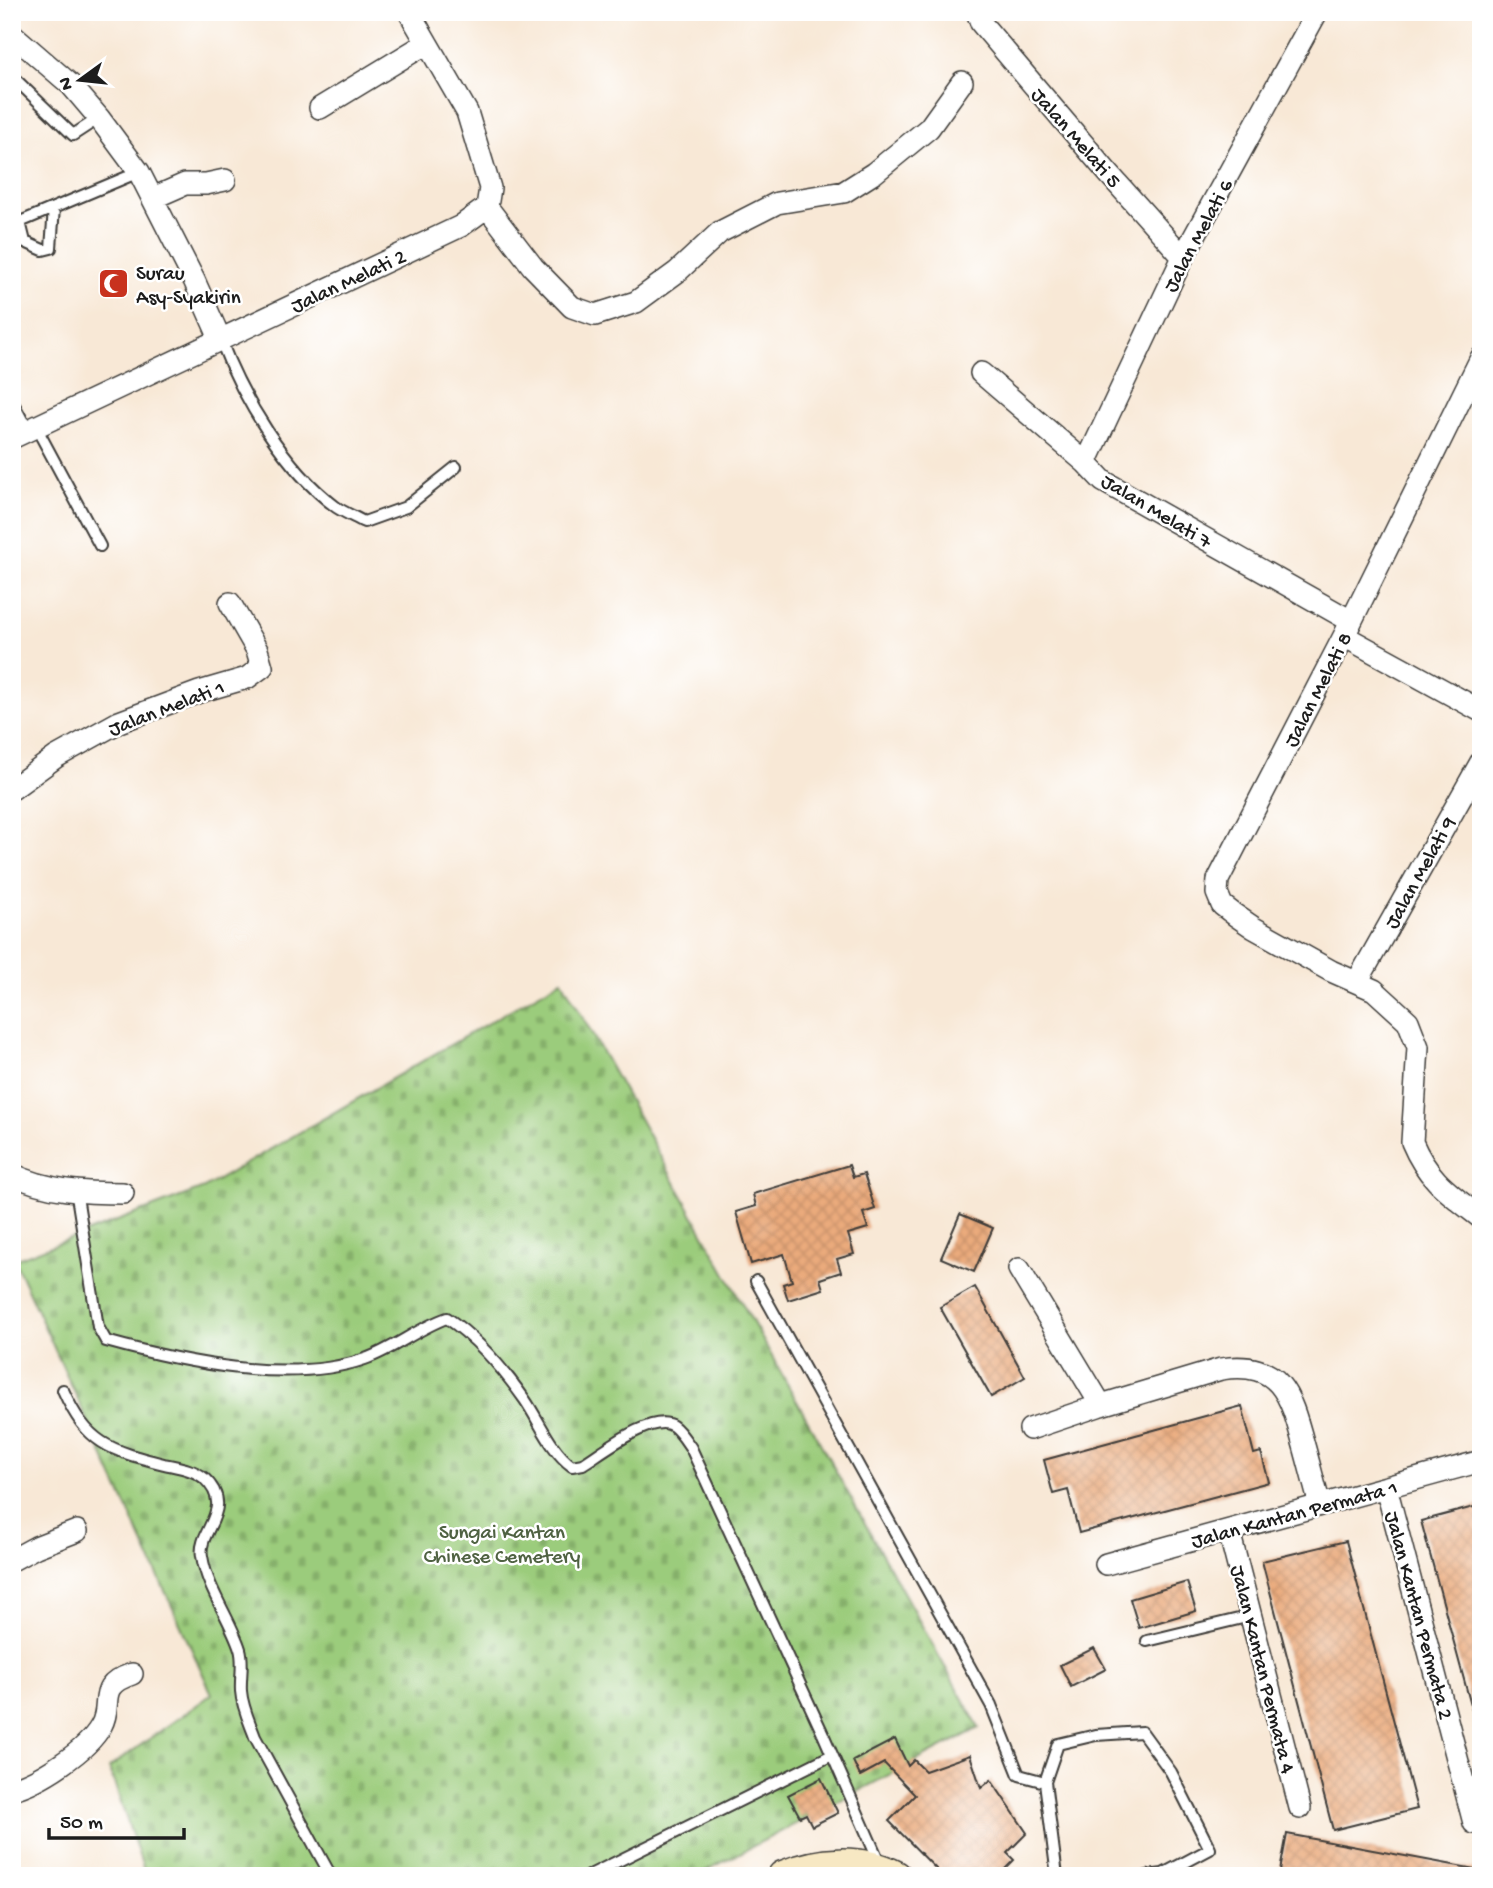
<svg xmlns="http://www.w3.org/2000/svg" width="1493" height="1888" viewBox="0 0 1493 1888" font-family="'Gochi Hand',sans-serif">
  <style>
    .cemetery { fill: url(#cemetery-stones); stroke: #5c744c; stroke-width: 2 }
    .building { fill: url(#building-cross-hatch) }
    .lines { fill: none; stroke-linecap: round; stroke-linejoin: round }
    .lane-casing { stroke: #3d3b38; stroke-width: 14 }
    .street-casing { stroke: #3d3b38; stroke-width: 24 }
    .secondary-casing { stroke: #3d3b38; stroke-width: 33 }
    .lane { stroke: #fff; stroke-width: 10 }
    .street { stroke: #fff; stroke-width: 21 }
    .secondary { stroke: #f7e8c3; stroke-width: 30 }
    .labels { text-anchor: middle; stroke-width: 5; stroke-linejoin: round; paint-order: stroke }
    .street-label { font-size: 21px; fill: #1c1c1c; stroke: #fff }
    .poi-label { font-size: 21px; fill: #1c1c1c; stroke: #fff; text-anchor: start }
    .park-label { font-size: 21px; fill: #4f6242; stroke: #fff }
  </style>
  <defs>
    <pattern id="cemetery-stones" width="16" height="16" patternUnits="userSpaceOnUse" patternTransform="scale(1.75)"><rect width="16" height="16" fill="#9bcc7c"/><path d="M2 7V4a2 2 0 0 1 4 0v3zM10 15v-3a2 2 0 0 1 4 0v3z" fill="#85af6b"/></pattern>
    <pattern id="building-cross-hatch" width="8" height="8" patternUnits="userSpaceOnUse" patternTransform="scale(1.75)"><rect width="8" height="8" fill="#eaaa7b"/><path d="M0 0l8 8M0 8l8-8" fill="none" stroke="#c8926a"/></pattern>
  </defs>
  <rect width="100%" height="100%" fill="#fff"/>
  <filter id="ink" filterUnits="userSpaceOnUse"><feTurbulence type="fractalNoise" baseFrequency=".0143" numOctaves="2"/><feDisplacementMap in="SourceGraphic" scale="14" xChannelSelector="R" yChannelSelector="G"/><feConvolveMatrix kernelMatrix="1 2 1 2 8 2 1 2 1" color-interpolation-filters="sRGB"/></filter>
  <filter id="wash" filterUnits="userSpaceOnUse"><feTurbulence type="fractalNoise" baseFrequency=".00686" numOctaves="4" result="noise"/><feDisplacementMap in="SourceGraphic" scale="28" xChannelSelector="R" yChannelSelector="G"/><feGaussianBlur stdDeviation="1.57" result="paint"/><feColorMatrix in="noise" values="0 0 0 0 0 0 0 0 0 0 0 0 0 0 0 0 0 1.4 0 .05"/><feComposite in="paint" operator="in"/></filter>
  <g filter="url(#wash)">
    <rect width="100%" height="100%" fill="#f8e8d6"/>
    <path class="cemetery" d="M562,980l417,748 -283,148h-550l-37,-108 103,-74 -198,-434 190,-72z"/>
    <g id="blocks">
      <path class="building" d="M849,1165l4,12 11,-3 11,35 -12,4 5,15 -20,6 6,20 -17,5 4,13 -21,7 3,10 -35,11 -5,-16 9,-3 -8,-27 -33,10 -15,-52 20,-6 -3,-12z
        M960,1214l33,14 -19,44 -33,-14z
        M975,1287l50,90 -34,20 -51,-90z
        M1242,1406l12,48 7,-2 8,30 -190,51 -11,-43 -15,4 -9,-34z
        M1481,1505v76l-5,1 5,19v123h-5l-55,-203z
        M1346,1541l71,268 -84,21 -71,-269z
        M1187,1582l9,29 -57,17 -9,-29z
        M1094,1648l12,21 -35,18 -11,-22z
        M895,1739l13,27 6,-6 11,11 45,-16 11,33 10,-8 36,53 -20,20 7,7 -16,16h-55l-54,-55 26,-26 -31,-32 -24,13 -7,-15z
        M821,1778l17,35 -26,13 -6,-12 -6,3 -12,-22z
        M1287,1834l188,35 -1,7h-195z"/>
    </g>
  </g>
  <g filter="url(#ink)">
    <use href="#blocks" fill-opacity="0" stroke="#3d3b38" stroke-width="2"/>
    <g class="lines">
      <defs>
        <path id="lane" d="M12,76l61,59 26,-17
          M54,208l-3,40 -8,2 -18,-8 -5,-20 119,-50
          M221,341c22,58 64,128 115,166 9,6 19,10 28,15l42,-15 50,-40
          M12,401l16,30
          M36,427l64,119
          M76,1190l22,137 8,14c76,21 183,44 259,18 29,-10 53,-31 82,-41 31,21 57,52 78,82 15,22 26,51 47,66l11,-2c18,-11 70,-52 90,-38 7,5 13,15 18,22l132,286 58,132
          M756,1281l235,424 28,70 26,7
          M63,1390c24,54 46,60 101,74 13,3 29,5 40,14 33,31 -7,52 -2,78 5,33 28,62 38,93 4,13 0,29 1,42 1,16 9,32 14,46l76,139
          M1147,1641l104,-25
          M588,1876l244,-121
          M1057,1876l-12,-94 13,-38 38,-9 46,-3 29,40 39,77 -47,25 -16,2"/>
        <path id="street" d="M977,12l4,11 127,150 75,84
          M12,34l59,51 28,33 40,54 55,108 27,61
          M320,108l107,-65
          M153,198l32,-14h21l19,-4
          M487,207l46,60 39,40 23,8 41,-13 41,-30 43,-40 57,-29 67,-11 30,-19 55,-45 33,-46
          M1481,358l-137,278 -126,244 -1,13 5,12 13,10 19,13 77,43 43,19 34,31 10,26 -6,95c16,38 37,51 69,76
          M981,373l105,90 17,18 248,140
          M12,438l449,-212 26,-19 3,-19 -23,-76 -58,-100
          M1086,463l97,-206 134,-245
          M1344,636l137,75
          M12,789l44,-32 63,-35 80,-30 48,-14 15,-11 -5,-17 -27,-47
          M1357,982l124,-220
          M12,1174c34,17 74,19 111,19
          M1019,1269l82,136
          M1030,1429l71,-24 120,-36c59,-9 69,25 82,73 6,21 11,42 17,63
          M1386,1487l88,336
          M1229,1531l71,277
          M12,1560l24,-13 41,-16
          M1106,1564l375,-103
          M12,1789c27,-7 75,-38 89,-63 13,-23 -7,-39 31,-52"/>
        <path id="secondary" d="M783,1876c35,-15 78,-18 113,0"/>
      </defs>
      <use href="#lane" class="lane-casing"/>
      <use href="#street" class="street-casing"/>
      <use href="#secondary" class="secondary-casing"/>
      <use href="#lane" class="lane"/>
      <use href="#street" class="street"/>
      <use href="#secondary" class="secondary"/>
    </g>
  </g>
  <defs>
    <symbol id="mosque-square" viewBox="-11 -11 22 22"><rect x="-9" y="-9" width="18" height="18" rx="4" fill="#c8321e" stroke="#fff"/><path d="M3.5-4.9A6 6 0 1 0 3.5 4.9A5 5 0 1 1 3.5-4.9Z" fill="#fff"/></symbol>
  </defs>
  <g fill-rule="evenodd">
    <use href="#mosque-square" x="96" y="266" width="35" height="35"/>
  </g>
  <g class="labels">
    <g class="street-label">
      <text transform="translate(1077 137) rotate(49)" y="7">Jalan Melati 5</text>
      <text transform="translate(1197 235) rotate(-62)" y="7">Jalan Melati 6</text>
      <text transform="translate(348 280) rotate(-25)" y="7">Jalan Melati 2</text>
      <text transform="translate(1157 510) rotate(31)" y="7">Jalan Melati 7</text>
      <text transform="translate(1317 689) rotate(-63)" y="7">Jalan Melati 8</text>
      <text transform="translate(166 707) rotate(-21)" y="7">Jalan Melati 1</text>
      <text transform="translate(1419 872) rotate(-61)" y="7">Jalan Melati 9</text>
      <text transform="translate(1294 1513) rotate(-15)" y="7">Jalan Kantan Permata 1</text>
      <text transform="translate(1420 1615) rotate(75)" y="7">Jalan Kantan Permata 2</text>
      <text transform="translate(1264 1669) rotate(76)" y="7">Jalan Kantan Permata 4</text>
    </g>
    <g class="poi-label">
      <text x="136" y="279">Surau<tspan x="136" dy="24">Asy-Syakirin</tspan></text>
    </g>
    <g class="park-label">
      <text x="502" y="1538">Sungai Kantan<tspan x="502" dy="24">Chinese Cemetery</tspan></text>
    </g>
  </g>
  <rect width="1493" height="1888" fill="none" stroke="#fff" stroke-width="42"/>
  <g transform="translate(80 80) rotate(255)" stroke="#ffffff" stroke-width="5" paint-order="stroke">
  <path d="M0-5L12 26L0 18L-12 26Z" fill="#1c1c1c"/>
  <text y="-10" font-size="19" font-weight="bold" text-anchor="middle" fill="#1c1c1c">N</text>
  </g>
  <path d="M49 1828v10h135v-10" fill="none" stroke="#1c1c1c" stroke-width="3.5"/>
  <text x="60" y="1828" font-size="21" fill="#1c1c1c" stroke="#ffffff" stroke-width="5" paint-order="stroke">50 m</text>
</svg>
